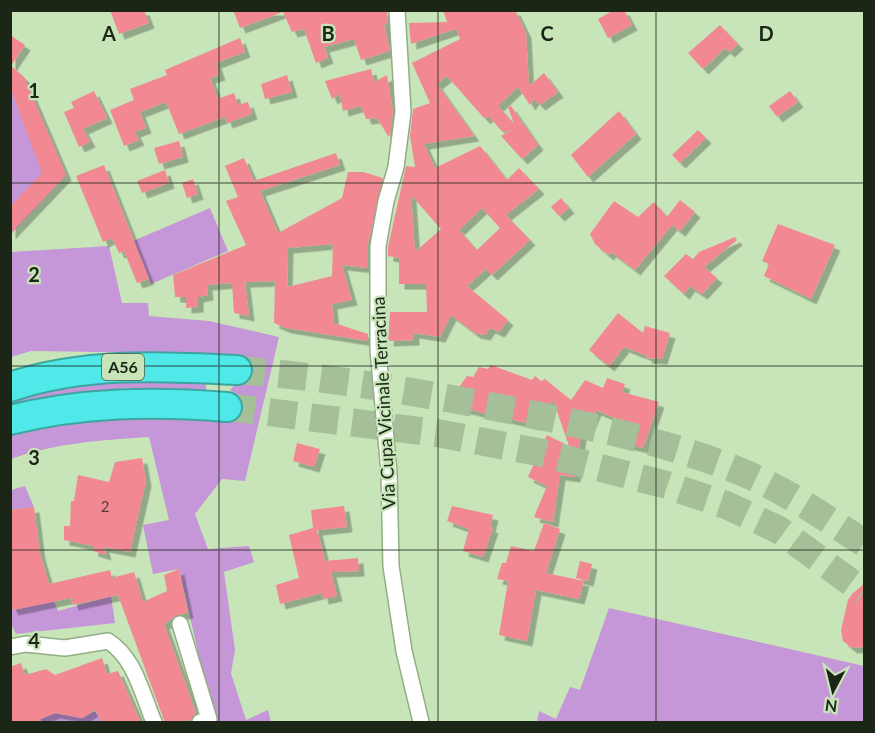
<svg xmlns="http://www.w3.org/2000/svg" width="875" height="733" viewBox="0 0 875 733" font-family="Lato,sans-serif">
  <style>
    .green { fill: #c597d9 }
    .building { fill: #f28891; fill-rule: evenodd; filter: url(#shadow) }
    .lines { fill: none; stroke-linecap: round; stroke-linejoin: round }
    .motorway-tunnel { stroke: #a5bf98; stroke-width: 28; stroke-dasharray: 28 14; stroke-linecap: butt }
    .minor-casing { stroke: #91ad83; stroke-width: 18 }
    .motorway-casing { stroke: #3da59f; stroke-width: 32 }
    .minor { stroke: #fff; stroke-width: 15 }
    .motorway { stroke: #4fe9e9; stroke-width: 28 }
    .grid { fill: none; stroke: #1b2616; stroke-width: 1.5; stroke-opacity: 0.55 }
    .labels { text-anchor: middle; stroke-width: 4.5; stroke-linejoin: round; paint-order: stroke }
    .number-label { font-size: 15px; fill: #513e35 }
    .shield { fill: #c8e5b9; stroke: #4f5f47; stroke-width: 1.5 }
    .shield-label { font-size: 16px; font-weight: bold; fill: #1b2616 }
    .street-label { font-size: 18px; fill: #1b2616; stroke: #c8e5b9 }
    .grid-label { font-size: 20px; text-anchor: middle; font-weight: bold; fill: #1b2616; stroke: #c8e5b9; stroke-width: 4.5; stroke-linejoin: round; paint-order: stroke }
  </style>
  <defs>
    <filter id="shadow"><feDropShadow dx="5.5" dy="5.5" stdDeviation="0" flood-color="#0004"/></filter>
  </defs>
  <rect width="100%" height="100%" fill="#c8e5b9"/>
  <path class="green" d="M10,66l14,11 42,98 -55,59z
    M210,208l18,43 -77,33 -18,-43z
    M109,246l13,57h26l1,13 60,5 70,16 -34,144 -23,-2 -27,35 13,35 41,-3 5,16 -30,10 11,78 -4,23 15,47 22,-10 3,12h-57l-35,-153 -26,5 -10,-49 26,-5 -20,-83c-47,3 -94,6 -138,22l-1,-23c58,-14 115,-21 174,-19 23,1 42,10 61,-8l-4,-12 -11,-7 18,-19 1,-9 -14,-8 -204,-3 -20,6v-105z
    M125,380l81,1v11l-81,-4 -79,10 -35,9v-5l35,-10z
    M25,486l9,21 -23,3v-20z
    M111,596l4,27 -99,11 -5,-10 -1,-20 3,6 41,-9 4,10z
    M609,608l255,58v56h-327l2,-11 17,8 14,-32 10,3z
    M95,711l7,11h-61l-1,-3 15,-6 27,5z"/>
  <path class="building" d="M110,10h34l5,13 -30,11z
    M233,10h154l1,13 -4,1 6,27 -29,9 -7,-21 -30,8 4,11 -12,5 -12,-34 -12,3 -9,-20 -43,16z
    M443,10h72l11,23 3,53 15,-13 14,19 -18,13 -6,-6 -4,6 -12,-18 -20,19 16,18 -6,-17 3,-1 27,39 -16,14 -21,-23 11,-6 -9,2 -15,-16 -3,3 -38,-43 -10,8 37,52 -50,8 11,24 45,-22 27,34 12,-12 20,21 -33,26 24,25 -38,35 -6,-6 -19,17 41,34 -9,12 -9,-4 -5,7 -10,-2 -24,-18 -11,22 -26,-4v7l-26,1 2,-29h37l-1,-28h-27v-26l-11,-2v-9l18,-81 9,1 -5,-31 3,-27 17,-6 -18,-40 48,-24 -4,-10 -45,15 -2,-21 38,-1zM411,195l30,34 -26,23zM482,208l18,20 -23,22 -18,-20z
    M614,10h10l8,15 -24,13 -10,-19z
    M720,25l18,19 -9,8 -4,-4 -22,21 -15,-16z
    M10,35l15,10 -14,21 13,11 42,98 -56,59v-27l32,-34 -32,-86z
    M240,38l5,14 -29,11 4,12 -10,3 8,21 16,-6 4,12 10,-3 4,12 -25,9 -2,-6 -46,17 -13,-32 -26,10 6,16 -11,4 4,8 -15,6 -14,-36 24,-10 -4,-11 37,-14 -2,-5z
    M371,69l3,13 13,-7 6,37 -3,23 -2,1 -11,-18 -11,1 -5,-13 -18,5 -3,-17 -8,5 -7,-18z
    M287,75l5,17 -27,7 -4,-15z
    M94,91l13,27 -24,11 -3,-6 10,19 -11,5 -15,-35 10,-4 -3,-6z
    M790,91l8,11 -21,15 -8,-11z
    M619,111l17,23 -48,43 -17,-22z
    M698,130l8,8 -26,25 -8,-8z
    M179,141l4,16 -24,7 -5,-16z
    M336,153l4,12 -80,26 18,42 64,-35 6,-26h15l20,6 -15,66v24l-26,-3 10,35 -20,4 2,19 34,11v7l-82,-13 -12,-5 1,-42 -30,1 4,34 -15,-3 -2,-30 -25,2 1,10 -10,2v10l-12,1v-11h-11l-2,-22 73,-30 -20,-44 12,-4 -13,-31 19,-8 10,23zM333,244l-1,32 -45,11 1,-39z
    M104,165l45,114 -12,4 -13,-32 -5,2 -7,-15 -9,4 -27,-66z
    M165,170l4,13 -27,10 -5,-12z
    M193,179l5,15 -11,4 -5,-15z
    M561,198l8,10 -10,8 -8,-9z
    M680,200l15,12 -15,19 -8,-6 -37,45 -24,-18 -3,3 -13,-11 -5,-10 24,-33 24,16 16,-15 13,15z
    M778,224l57,21 -24,54 -47,-23 5,-12 -7,-3z
    M735,237l2,3 -33,27 13,11 -15,16 -12,-8 -6,8 -20,-18 22,-22 7,5 6,-7z
    M618,313l25,20 2,-7 25,7 -8,26 -16,-1 1,-2 -23,-9 -15,19 -20,-16z
    M491,365l41,15 3,-4 6,5 4,-2 26,21 14,-20 18,8 4,-10 18,6 -3,8 37,10 -16,46 -22,-5 7,-19 -32,-14 -8,19 -6,-1 -7,49 -15,-2 -7,47 -19,-5 13,-31 -19,-9 19,-42 22,11 -16,-46 -18,25 -86,-20 5,-11 13,-18 6,1 6,-10 9,2z
    M297,443l23,6 -6,18 -21,-6z
    M142,458l4,23 -16,71 -26,-5 2,8 -13,-4v-5l-29,-6v-14h6l1,-25h3l4,-26 31,7 6,-20z
    M344,506l3,21 -30,3 8,31 33,-3 1,13 -28,1 6,24 -14,3 -1,-6 -42,11 -4,-19 23,-7 -10,-43 24,-7 -2,-18z
    M452,506l41,9 -3,12 3,1 -10,29 -20,-6 6,-22 -22,-8z
    M34,507l6,47 9,30 61,-14 2,8 22,-6 9,30 24,-11 -3,-16 15,-6 9,44 -11,2 -13,9 32,89 -5,7 -26,3 -47,-128 -45,10 -2,-7 -58,12 -3,-6v-94z
    M544,523l16,6 -14,44 38,8 -5,18 -43,-9 -9,51 -28,-6 9,-54 -11,-2 5,-16h4l5,-17 23,5z
    M580,561l12,3 -4,17 -12,-3z
    M864,584v63l-12,1 -9,-7 -2,-11 7,-30 4,-6z
    M102,658l5,16 11,-3 23,52h-39l-7,-13 -13,8 -27,-5 -15,6 1,4h-31v-56l11,-4 4,12 21,-6 9,6z"/>
  <g class="lines">
    <path class="motorway-tunnel" d="M237,370c93,7 187,23 278,41 75,15 153,31 224,60 45,18 85,46 125,72
      M227,407l210,26 101,19 129,33 59,20 53,25 85,62"/>
    <defs>
      <path id="minor" d="M397,10l6,102 -7,55 -10,34 -8,45v104l11,122 2,94 13,85 17,71
        M180,624l29,95 -9,3
        M10,647l16,-3 39,4 43,-7c27,17 34,53 46,81"/>
      <path id="motorway" d="M10,387c73,-25 152,-21 227,-17
        M10,420c72,-18 144,-19 217,-13"/>
    </defs>
    <use href="#minor" class="minor-casing"/>
    <use href="#motorway" class="motorway-casing"/>
    <use href="#minor" class="minor"/>
    <use href="#motorway" class="motorway"/>
  </g>
  <path class="grid" d="M219,10v712M438,10v712M656,10v712M10,183h854M10,366h854M10,550h854"/>
  <g class="labels">
    <g class="number-label">
      <text x="105" y="512">2</text>
    </g>
    <rect class="shield" x="102" y="354" width="42" height="26" rx="4.5"/>
    <g class="shield-label">
      <text x="123" y="373">A56</text>
    </g>
    <g class="street-label">
      <text transform="translate(384 403) rotate(-93)" y="6">Via Cupa Vicinale Terracina</text>
    </g>
  </g>
  <g class="grid-label">
    <text x="109" y="41">A</text>
    <text x="328" y="41">B</text>
    <text x="547" y="41">C</text>
    <text x="766" y="41">D</text>
    <text x="34" y="98">1</text>
    <text x="34" y="282">2</text>
    <text x="34" y="465">3</text>
    <text x="34" y="648">4</text>
  </g>
  <rect width="875" height="733" fill="none" stroke="#1b2616" stroke-width="24"/>
  <g transform="translate(833 691) rotate(187)" stroke="#c8e5b9" stroke-width="4.5" paint-order="stroke">
  <path d="M0-4.5L10 22L0 15L-10 22Z" fill="#1b2616"/>
  <text y="-9" font-size="16" font-weight="bold" text-anchor="middle" fill="#1b2616">N</text>
  </g>
</svg>
